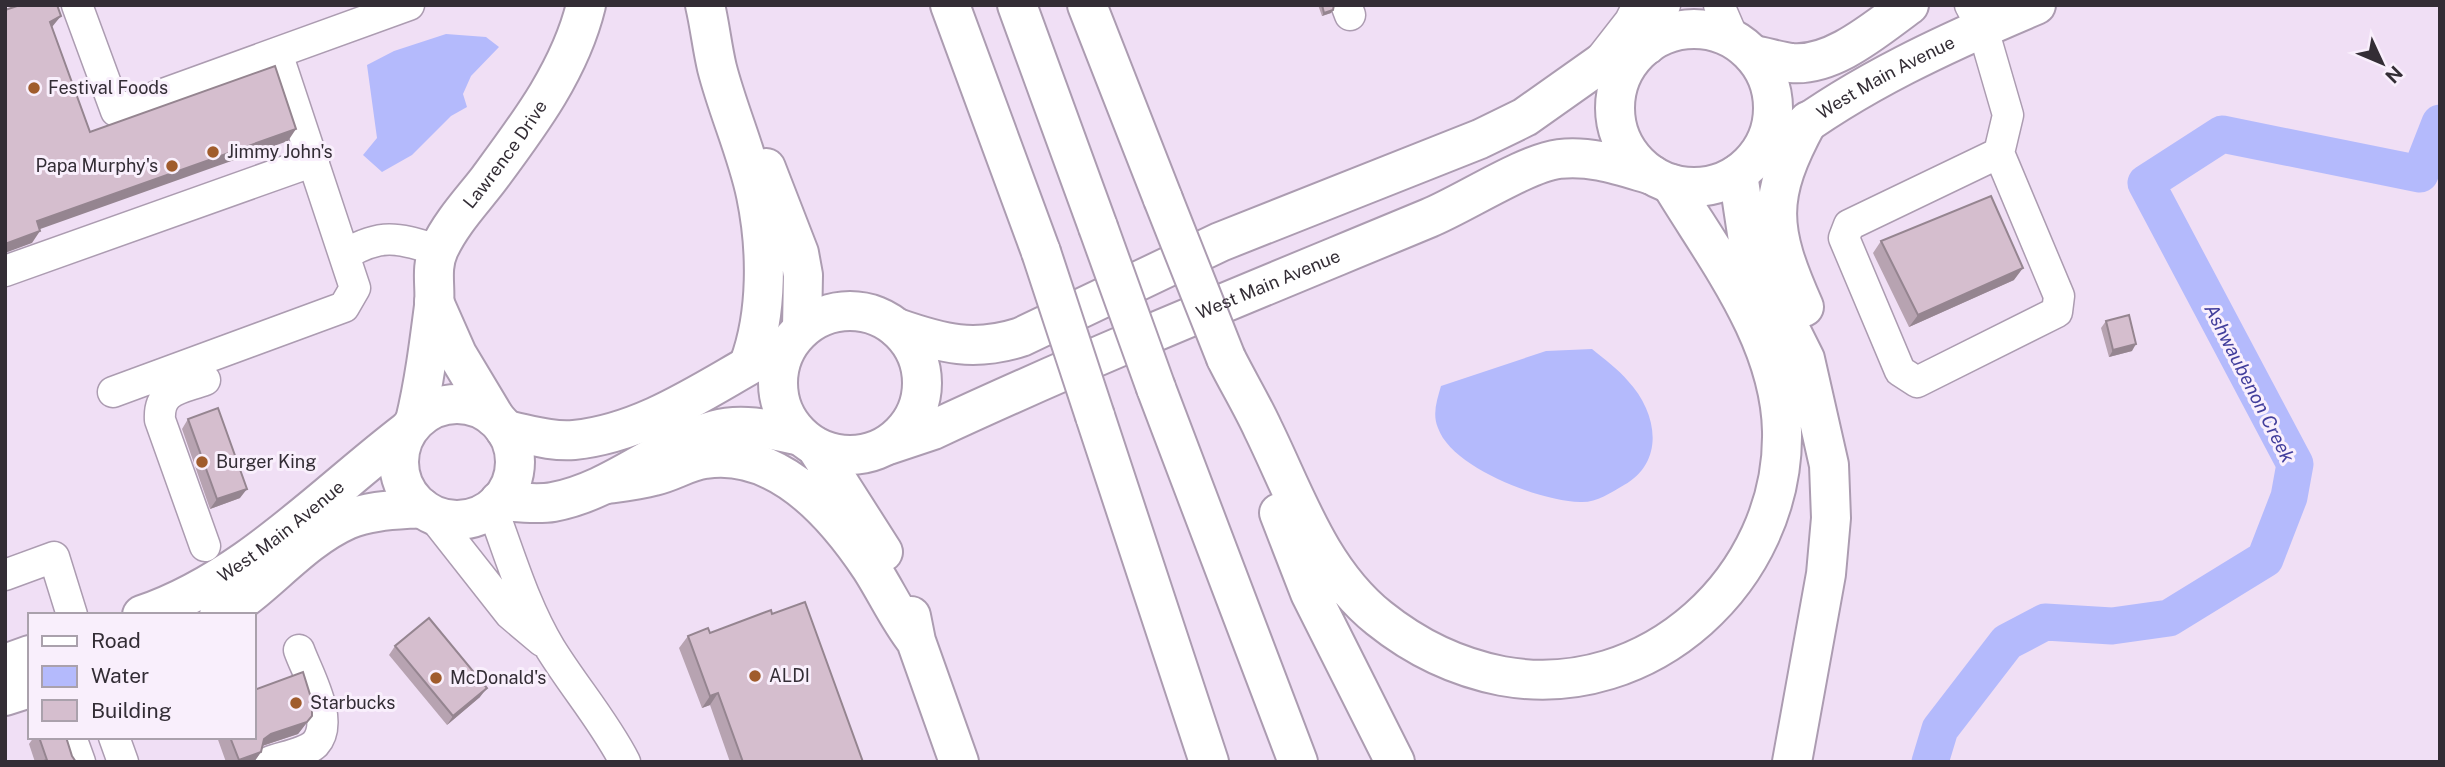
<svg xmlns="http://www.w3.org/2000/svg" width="2445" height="767" viewBox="0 0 2445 767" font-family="'Public Sans',sans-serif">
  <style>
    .water { fill: #b4bafc }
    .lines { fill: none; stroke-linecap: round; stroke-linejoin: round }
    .river { stroke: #b4bafc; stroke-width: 37 }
    .minor-casing { stroke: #ac9cb1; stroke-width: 33 }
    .major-casing { stroke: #ac9cb1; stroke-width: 42 }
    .highway-casing { stroke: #ac9cb1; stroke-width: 42 }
    .minor { stroke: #fff; stroke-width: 30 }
    .major { stroke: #fff; stroke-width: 38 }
    .highway { stroke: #fff; stroke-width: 38 }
    .highway-bridge-casing { stroke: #ac9cb1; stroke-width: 42; stroke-linecap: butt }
    .highway-bridge { stroke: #fff; stroke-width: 38 }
    .wall { fill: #b7a3b1 }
    .shaded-wall { fill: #958590 }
    .building { fill: #d5bece; stroke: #958590; stroke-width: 2 }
    .poi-dot { fill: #a05c2c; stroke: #f9effc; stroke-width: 2.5 }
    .labels { text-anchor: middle; stroke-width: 6; stroke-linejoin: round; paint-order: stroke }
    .street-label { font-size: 18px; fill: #332d35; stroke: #f9effc }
    .poi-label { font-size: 18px; fill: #332d35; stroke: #f9effc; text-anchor: start }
    .water-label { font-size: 19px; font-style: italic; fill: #423e9c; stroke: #f9effc }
  </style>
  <rect width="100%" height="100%" fill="#f0dff5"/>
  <path class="water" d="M446,34l40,3 13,10 -28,29 -8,18 4,13 -16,9 -39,39 -30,17 -19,-17 14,-17 -10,-73 27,-14z
    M1592,349c12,10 26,20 36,32 29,31 38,80 -4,104 -14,8 -28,18 -44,17 -40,-1 -128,-34 -142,-74 -6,-14 -1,-28 3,-42l105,-35z"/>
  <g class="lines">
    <path class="river" d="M1930,762l10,-33 67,-87 38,-20 67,4 57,-8 96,-59 24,-62 6,-33 -149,-281 76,-49 198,40 20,-51"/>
    <defs>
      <path id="minor" d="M77,5l39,106 293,-106
        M1719,5l15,35
        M1970,5l13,24 25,86 -9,38 -150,72 -5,13 56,133 17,11 140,-70 2,-16 -60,-143
        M1347,7l3,8
        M1652,41l13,-36
        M1598,62l32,-41 8,-16
        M346,254c37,-22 54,-15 92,-4
        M5,271l309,-110
        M113,392l231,-85 11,-19 -78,-235
        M492,508c18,47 32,97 58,140 24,39 54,73 75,114
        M432,515l78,99 32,27
        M205,546l-45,-126c-2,-31 21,-31 45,-40
        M5,575l49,-18 18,58
        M71,737l9,25
        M114,737l9,25
        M269,762c12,-5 37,-9 46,-18 21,-23 -8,-71 -16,-94"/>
      <g id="major">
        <circle cx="1694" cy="108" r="79"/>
        <path d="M1753,55c12,2 25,6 38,8 42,4 86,-35 118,-58"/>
        <path id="s1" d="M1782,141c76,-58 166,-99 254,-136"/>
        <path d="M434,302l23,52 39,65"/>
        <circle cx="850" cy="383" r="72"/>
        <path d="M897,328c46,16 77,24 124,9l199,-95 260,-103 45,-22 92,-65 30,-7"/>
        <circle cx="457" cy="462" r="58"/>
        <path id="s2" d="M415,421c9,-37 14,-76 19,-115 2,-20 -4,-37 5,-57 12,-26 32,-47 49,-69 40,-54 82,-109 98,-175"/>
        <path d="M505,430c22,4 46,12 69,10 76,-8 138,-56 203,-90"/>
        <path id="s3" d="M888,445l45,-15c163,-76 330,-143 496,-212 34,-14 97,-55 130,-59 32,-4 62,7 93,16"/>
        <path d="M499,501c17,1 37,4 54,1 60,-11 105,-56 162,-72 28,-8 58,0 85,6"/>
        <path id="s4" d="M142,615c103,-35 181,-120 265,-184"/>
        <path d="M219,615c46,-26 79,-73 128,-95 23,-10 50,-10 75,-12"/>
        <path d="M5,664l25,-9"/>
        <path d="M5,696l25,-8"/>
      </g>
      <path id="highway" d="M705,5c5,21 7,42 12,63 11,43 30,84 39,127 11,53 12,118 -7,169
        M950,5l91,247
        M1017,5l81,222
        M1087,5l76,194
        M766,168l33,85 4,22 -1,53
        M1738,174l11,73 56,112 24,106 2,53 -5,56 -34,188
        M1804,307c-35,-79 -38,-109 4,-186
        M1226,358c12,24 26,47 37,71 32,65 56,141 116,189 36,29 77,49 123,58 147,27 283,-98 280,-245 -2,-92 -65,-171 -111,-247
        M1156,388l142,374
        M1095,416l114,346
        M816,447l67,105
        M607,484c15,-2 32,-4 47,-8 18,-4 34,-15 51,-17 73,-11 130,55 166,109 16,25 27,50 45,73
        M1279,513l31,80 85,169
        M911,616l5,25 43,121"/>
    </defs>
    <use href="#minor" class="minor-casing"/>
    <use href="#major" class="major-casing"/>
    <use href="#highway" class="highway-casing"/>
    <use href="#minor" class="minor"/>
    <use href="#major" class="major"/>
    <use href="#highway" class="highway"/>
    <defs>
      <path id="highway-bridge" d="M1163,199l63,159
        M1098,227l58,161
        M1041,252l54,164"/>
    </defs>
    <use href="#highway-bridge" class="highway-bridge-casing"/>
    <use href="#highway-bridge" class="highway-bridge"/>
  </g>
  <path class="wall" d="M1318,5h16l-1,5 -2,3 -9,3z
    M1881,241l133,39 -105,47 -36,-74z
    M2106,321l26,30 -23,6 -8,-29z
    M188,419l52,79 -30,11 -28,-80z
    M772,614l91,148h-133l-20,-57 -8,3 -23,-60 9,-12 22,-3z
    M395,646l85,51 -33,28 -58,-70z
    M312,716l-14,18 -36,12 -1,6 -7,10h-28l-9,-25h37z
    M34,737h32l6,19 4,6h-41l-6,-18z"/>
  <path class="shaded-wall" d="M1333,10l-2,3 -9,3 2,-3z
    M61,16l-9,11 -2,-5z
    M296,129l-8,12 -259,92 8,-12z
    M40,231l-8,12 -27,10v-9z
    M2023,268l-9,12 -105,47 9,-12z
    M2136,344l-4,7 -23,6 4,-7z
    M247,489l-7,9 -30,11 7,-10z
    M487,688l-7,9 -33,28 6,-9z
    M718,693l-8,12 -8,3 8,-12z
    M312,716l-14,18 -36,12 2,-7 7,-5z
    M261,752l-7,10h-17l2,-2z"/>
  <path class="building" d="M20,5h37l4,11 -11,6 40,110 185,-66 21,63 -259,92 3,10 -35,13v-234z
    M1322,5h12l-1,5 -9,3z
    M1991,196l32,72 -105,47 -37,-74z
    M2129,315l7,29 -23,6 -7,-29z
    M218,408l29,81 -30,10 -29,-80z
    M805,602l58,160h-120l-25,-69 -8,3 -22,-60 20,-8 2,5 61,-23 1,4z
    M429,618l58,70 -34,28 -58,-70z
    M303,672l9,29v15l-5,6 -36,12 -7,5 -3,13 -22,8 -9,-23h24v-47z
    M39,737h27l6,19 4,6h-35l6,-2z"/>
  <g class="poi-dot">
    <circle cx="34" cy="88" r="7"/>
    <circle cx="213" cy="152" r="7"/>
    <circle cx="172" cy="166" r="7"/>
    <circle cx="202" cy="462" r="7"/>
    <circle cx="755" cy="676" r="7"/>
    <circle cx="436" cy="678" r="7"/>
    <circle cx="296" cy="703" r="7"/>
  </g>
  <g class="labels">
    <g class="street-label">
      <text dy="6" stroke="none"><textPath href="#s1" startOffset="122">West Main Avenue</textPath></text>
      <text dy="6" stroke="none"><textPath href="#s2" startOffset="290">Lawrence Drive</textPath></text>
      <text dy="6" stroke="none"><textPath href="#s3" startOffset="413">West Main Avenue</textPath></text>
      <text dy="6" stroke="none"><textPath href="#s4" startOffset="163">West Main Avenue</textPath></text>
    </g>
    <g class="poi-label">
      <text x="48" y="94">Festival Foods</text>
      <text x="227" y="158">Jimmy John's</text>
      <text x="158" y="172" text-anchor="end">Papa Murphy's</text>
      <text x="216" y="468">Burger King</text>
      <text x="769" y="682">ALDI</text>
      <text x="450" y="684">McDonald's</text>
      <text x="310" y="709">Starbucks</text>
    </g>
    <g class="water-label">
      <text transform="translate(2250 383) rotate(63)" y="7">Ashwaubenon Creek</text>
    </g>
  </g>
  <rect width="2445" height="767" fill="none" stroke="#332d35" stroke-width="14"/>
  <rect x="28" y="613" width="228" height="126" fill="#f9effc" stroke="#aaa1ac" stroke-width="2"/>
  <rect x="42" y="636" width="35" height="10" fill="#ffffff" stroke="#aaa1ac" stroke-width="2"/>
  <text x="91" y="648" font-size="21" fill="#332d35">Road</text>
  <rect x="42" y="666" width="35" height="21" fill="#b4bafc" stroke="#aaa1ac" stroke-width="2"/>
  <text x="91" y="683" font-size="21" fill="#332d35">Water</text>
  <rect x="42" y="700" width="35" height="21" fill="#d5bece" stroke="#aaa1ac" stroke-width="2"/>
  <text x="91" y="718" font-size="21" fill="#332d35">Building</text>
  <g transform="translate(2382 63) rotate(134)" stroke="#f9effc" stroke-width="5" paint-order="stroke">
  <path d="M0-5L12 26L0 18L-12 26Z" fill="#332d35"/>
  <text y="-10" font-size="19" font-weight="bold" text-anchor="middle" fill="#332d35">N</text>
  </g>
</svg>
